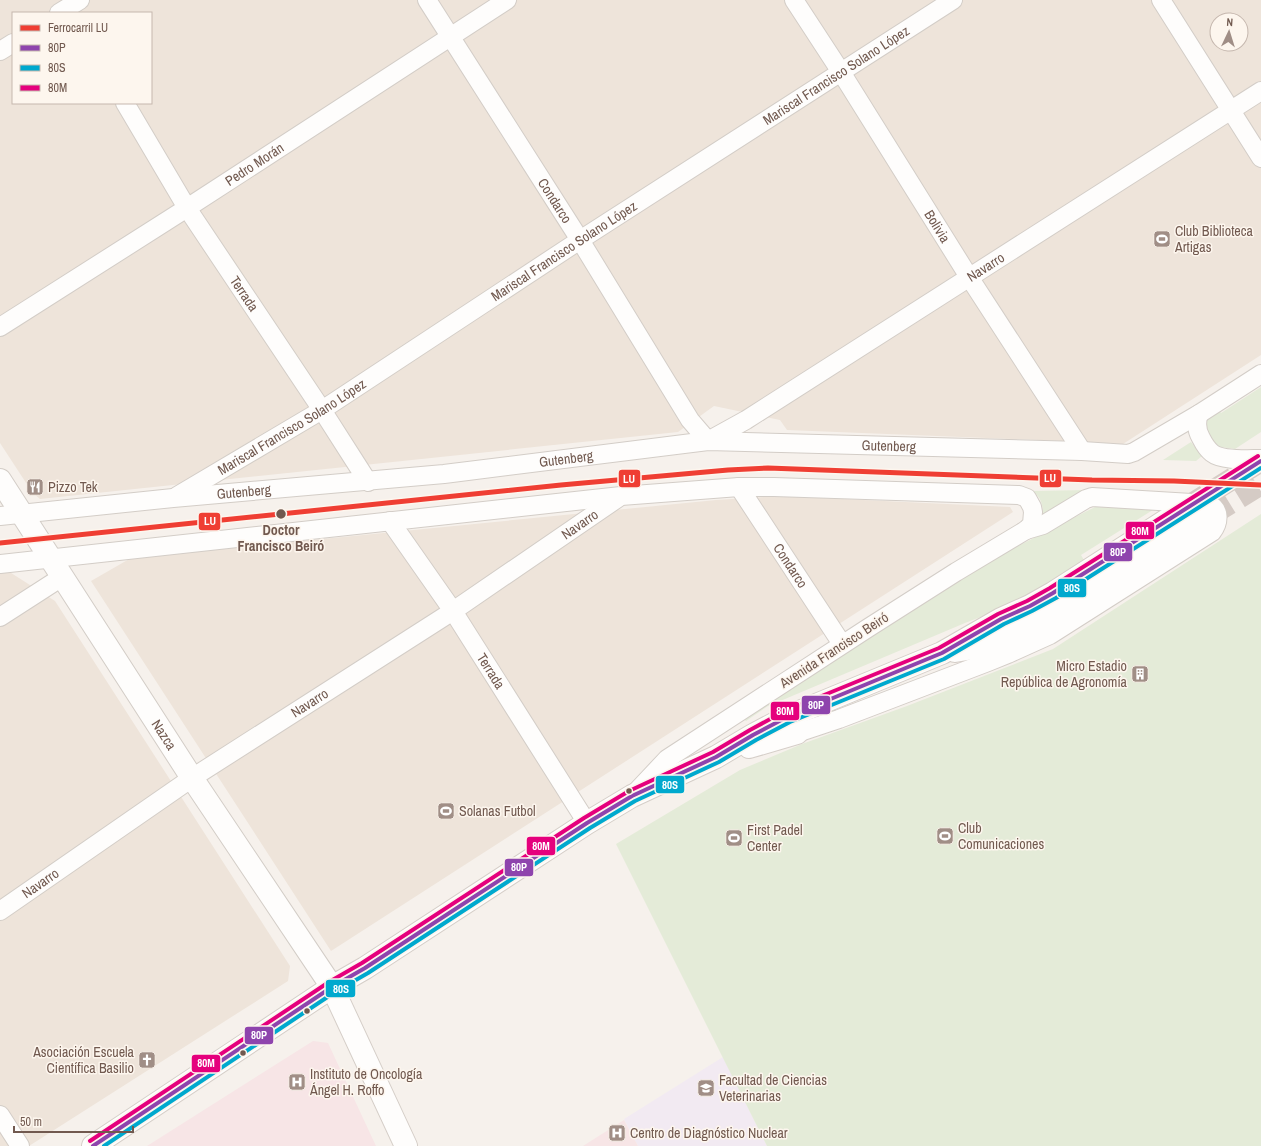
<svg xmlns="http://www.w3.org/2000/svg" width="1261" height="1146" viewBox="0 0 1261 1146" font-family="'Archivo Narrow',sans-serif">
  <style>
    .residential { fill: #eee4da; fill-rule: evenodd }
    .education { fill: #f2eaf2 }
    .medical { fill: #f7e5e6 }
    .green { fill: #e4ebd8 }
    .lines { fill: none; stroke-linecap: round; stroke-linejoin: round }
    .secondary-tunnel { stroke: #d5cbc5; stroke-width: 22; stroke-dasharray: 22 11; stroke-linecap: butt }
    .minor-casing { stroke: #d3cdc7; stroke-width: 20 }
    .tertiary-casing { stroke: #d3cdc7; stroke-width: 24 }
    .secondary-casing { stroke: #d5cec8; stroke-width: 24 }
    .minor { stroke: #fefdfc; stroke-width: 18 }
    .tertiary { stroke: #fefdfc; stroke-width: 22 }
    .secondary { stroke: #fefdfc; stroke-width: 22 }
    .bus-1-casing { stroke: #fdf6ee; stroke-width: 7 }
    .bus-2-casing { stroke: #fdf6ee; stroke-width: 7 }
    .bus-3-casing { stroke: #fdf6ee; stroke-width: 7 }
    .bus-1 { stroke: #8e44ad; stroke-width: 4 }
    .bus-2 { stroke: #00a9ce; stroke-width: 4 }
    .bus-3 { stroke: #e5007d; stroke-width: 4 }
    .rail-1-casing { stroke: #fdf6ee; stroke-width: 8 }
    .rail-1 { stroke: #ef3e33; stroke-width: 5 }
    .stop-dot { fill: #71594f; stroke: #fdf6ee; stroke-width: 1.5 }
    .labels { text-anchor: middle; stroke-width: 3; stroke-linejoin: round; paint-order: stroke }
    .street-label { font-size: 14px; fill: #71594f; stroke: #fdf6ee }
    .poi-label { font-size: 14px; fill: #71594f; stroke: #fdf6ee; text-anchor: start }
    .stop-label { font-size: 14px; font-weight: bold; fill: #71594f; stroke: #fdf6ee }
    .line-badge { stroke: #fdf6ee; stroke-width: 1.5 }
    .badge-label { font-size: 11px; text-anchor: middle; font-weight: bold; fill: #fff }
  </style>
  <rect width="100%" height="100%" fill="#f6f1ec"/>
  <path class="residential" d="M0,0h1261v355l-138,89 -59,-3 -277,-11 -7,-10 -66,-14 -36,26 -638,67 -8,-7 -32,-49zM13,13h138v90h-138zM1217,20h24v24h-24z
    M779,496l231,11 3,5 -682,439 -240,-370 40,-23 585,-58z
    M8,571l47,30 235,365 -2,15 -259,165h-29v-574z"/>
  <path class="education" d="M723,1057l44,89h-129l-14,-27z"/>
  <path class="medical" d="M313,1041l15,2 48,103h-229z
    M624,1120l14,26h-55z"/>
  <path class="green" d="M1261,387v45l-26,17 -15,-2 -10,-6 -5,-16 2,-6 11,-11 3,5z
    M1191,442l11,14 -6,5 -33,-1z
    M1088,490l-46,29c2,-11 0,-22 -10,-28z
    M1095,507l61,1 -75,47 4,7c-40,24 -77,45 -120,61l-180,76 -17,7 -22,15 -5,-4 222,-143z
    M1261,514v632h-494l-151,-302 124,-74 62,-26 105,-38 146,-57z"/>
  <g class="lines">
    <path class="secondary-tunnel" d="M1187,507l74,-46
      M1211,515l50,-31"/>
    <defs>
      <g id="minor">
        <path id="s1" d="M427,0l153,240 110,180 18,21 38,-21 515,-329"/>
        <path id="s2" d="M794,0l47,72 128,205 113,174"/>
        <path d="M1161,0l100,158"/>
        <path d="M59,13l21,-13"/>
        <path d="M0,51l13,-8"/>
        <path id="s3" d="M125,103l62,105 135,202 46,72"/>
        <path id="s4" d="M0,327l187,-119 320,-208"/>
        <path d="M1199,414c-3,8 -2,17 2,24 3,6 6,11 11,15 10,8 36,6 49,6"/>
        <path id="s5" d="M739,487l103,157"/>
        <path id="s6" d="M177,496l145,-86 258,-170 373,-240"/>
        <path id="s7" d="M0,516l173,-18 271,-24 264,-33 374,10 46,3 6,-2 65,-38 62,-40"/>
        <path id="s8" d="M390,521l63,90 134,212"/>
        <path d="M0,564l621,-68 118,-9h35l245,8 8,3 5,9 1,5 -1,12 -6,6 -70,42 -88,56 -201,131 -31,33"/>
        <path d="M0,617l62,-40"/>
        <path d="M797,733l42,-14 149,-57 20,-8 42,-19 162,-103c7,-9 9,-23 -4,-28l-116,-7 -6,2 -43,26 -17,5"/>
        <path id="s9" d="M0,911l192,-133 261,-167 165,-113"/>
        <path d="M0,1115l20,31"/>
      </g>
      <g id="tertiary">
        <path id="s10" d="M0,480l192,298 140,209"/>
      </g>
      <path id="secondary" d="M955,651l36,-6 41,-18 48,-27 131,-85
        M749,747l48,-14
        M332,987l74,159
        M93,1146l239,-159 33,-19 222,-145 45,-27 84,-39 37,-22 34,-18 155,-64 59,-34 29,-13 23,-13 134,-86"/>
    </defs>
    <use href="#minor" class="minor-casing"/>
    <use href="#tertiary" class="tertiary-casing"/>
    <use href="#secondary" class="secondary-casing"/>
    <use href="#minor" class="minor"/>
    <use href="#tertiary" class="tertiary"/>
    <use href="#secondary" class="secondary"/>
    <defs>
      <path id="bus-1" d="M93,1146l239,-159 33,-19 222,-145 45,-27 84,-39 37,-22 34,-18 155,-64 59,-34 29,-13 23,-13 208,-132"/>
      <path id="bus-2" d="M104,1146l231,-154 33,-19 222,-145 45,-27 84,-39 37,-22 34,-18 154,-63 60,-35 28,-13 24,-13 205,-130"/>
      <path id="bus-3" d="M90,1141l239,-159 33,-19 222,-145 45,-27 84,-39 37,-22 35,-19 154,-63 59,-34 29,-13 23,-13 208,-132"/>
    </defs>
    <use href="#bus-1" class="bus-1-casing"/>
    <use href="#bus-2" class="bus-2-casing"/>
    <use href="#bus-3" class="bus-3-casing"/>
    <use href="#bus-1" class="bus-1"/>
    <use href="#bus-2" class="bus-2"/>
    <use href="#bus-3" class="bus-3"/>
    <defs>
      <path id="rail-1" d="M0,543l561,-58 167,-15 40,-2 324,12 82,1 87,4"/>
    </defs>
    <use href="#rail-1" class="rail-1-casing"/>
    <use href="#rail-1" class="rail-1"/>
  </g>
  <defs>
    <symbol id="stadium-square" viewBox="-11 -11 22 22"><rect x="-9" y="-9" width="18" height="18" rx="4" fill="#a08e86" stroke="#fdf6ee"/><path d="M0-5a6.5 5 0 1 0 0 10a6.5 5 0 1 0 0-10ZM-3.5-1.8h7v3.6h-7Z" fill="#fff"/></symbol>
    <symbol id="restaurant-square" viewBox="-11 -11 22 22"><rect x="-9" y="-9" width="18" height="18" rx="4" fill="#a08e86" stroke="#fdf6ee"/><path d="M-5-6h1v4h1v-4h1v4h1v-4h1v5L-1.5 .5V6h-2V.5L-5-1ZM5-6V6H3V1.5H1.5Q1.5-4 5-6Z" fill="#fff"/></symbol>
    <symbol id="building-square" viewBox="-11 -11 22 22"><rect x="-9" y="-9" width="18" height="18" rx="4" fill="#a08e86" stroke="#fdf6ee"/><path d="M-4-6H4V6H1V3H-1V6H-4ZM-2.5-4.3h1.7v1.8h-1.7ZM.8-4.3h1.7v1.8H.8ZM-2.5-1h1.7V.8h-1.7ZM.8-1h1.7V.8H.8Z" fill="#fff"/></symbol>
    <symbol id="church-square" viewBox="-11 -11 22 22"><rect x="-9" y="-9" width="18" height="18" rx="4" fill="#a08e86" stroke="#fdf6ee"/><path d="M-1.2-6h2.4v3.5h3.3v2.4h-3.3V6h-2.4V-.1h-3.3v-2.4h3.3Z" fill="#fff"/></symbol>
    <symbol id="hospital-square" viewBox="-11 -11 22 22"><rect x="-9" y="-9" width="18" height="18" rx="4" fill="#a08e86" stroke="#fdf6ee"/><path d="M-5-5h3v3.5h4V-5h3V5h-3V1.5h-4V5h-3Z" fill="#fff"/></symbol>
    <symbol id="university-square" viewBox="-11 -11 22 22"><rect x="-9" y="-9" width="18" height="18" rx="4" fill="#a08e86" stroke="#fdf6ee"/><path d="M0-5L7-2L0 1L-7-2ZM-4 1L0 2.5L4 1V4Q0 6-4 4Z" fill="#fff"/></symbol>
  </defs>
  <g fill-rule="evenodd">
    <use href="#stadium-square" x="1152" y="229" width="20" height="20"/>
    <use href="#restaurant-square" x="25" y="477" width="20" height="20"/>
    <use href="#building-square" x="1130" y="664" width="20" height="20"/>
    <use href="#stadium-square" x="436" y="801" width="20" height="20"/>
    <use href="#stadium-square" x="935" y="826" width="20" height="20"/>
    <use href="#stadium-square" x="724" y="828" width="20" height="20"/>
    <use href="#church-square" x="137" y="1050" width="20" height="20"/>
    <use href="#hospital-square" x="287" y="1072" width="20" height="20"/>
    <use href="#university-square" x="696" y="1078" width="20" height="20"/>
    <use href="#hospital-square" x="607" y="1123" width="20" height="20"/>
  </g>
  <g class="stop-dot">
    <circle cx="281" cy="514" r="5.5"/>
    <circle cx="629" cy="791" r="3.5"/>
    <circle cx="307" cy="1011" r="3.5"/>
    <circle cx="243" cy="1053" r="3.5"/>
  </g>
  <g class="labels">
    <g class="street-label">
      <text dy="5" stroke="none"><textPath href="#s6" startOffset="782">Mariscal Francisco Solano López</textPath></text>
      <text dy="5" stroke="none"><textPath href="#s4" startOffset="302">Pedro Morán</textPath></text>
      <text dy="5" stroke="none"><textPath href="#s1" startOffset="238">Condarco</textPath></text>
      <text dy="5" stroke="none"><textPath href="#s2" startOffset="268">Bolivia</textPath></text>
      <text dy="5" stroke="none"><textPath href="#s6" startOffset="458">Mariscal Francisco Solano López</textPath></text>
      <text dy="5" stroke="none"><textPath href="#s1" startOffset="851">Navarro</textPath></text>
      <text dy="5" stroke="none"><textPath href="#s3" startOffset="225">Terrada</textPath></text>
      <text dy="5" stroke="none"><textPath href="#s6" startOffset="134">Mariscal Francisco Solano López</textPath></text>
      <text dy="5" stroke="none"><textPath href="#s7" startOffset="893">Gutenberg</textPath></text>
      <text dy="5" stroke="none"><textPath href="#s7" startOffset="569">Gutenberg</textPath></text>
      <text dy="5" stroke="none"><textPath href="#s7" startOffset="245">Gutenberg</textPath></text>
      <text dy="5" stroke="none"><textPath href="#s9" startOffset="697">Navarro</textPath></text>
      <text dy="5" stroke="none"><textPath href="#s5" startOffset="94">Condarco</textPath></text>
      <text transform="translate(834 650) rotate(-33)" y="5">Avenida Francisco Beiró</text>
      <text dy="5" stroke="none"><textPath href="#s8" startOffset="181">Terrada</textPath></text>
      <text dy="5" stroke="none"><textPath href="#s9" startOffset="373">Navarro</textPath></text>
      <text dy="5" stroke="none"><textPath href="#s10" startOffset="303">Nazca</textPath></text>
      <text dy="5" stroke="none"><textPath href="#s9" startOffset="49">Navarro</textPath></text>
    </g>
    <g class="poi-label">
      <text x="1175" y="236">Club Biblioteca<tspan x="1175" dy="16">Artigas</tspan></text>
      <text x="48" y="492">Pizzo Tek</text>
      <text x="1127" y="671" text-anchor="end">Micro Estadio<tspan x="1127" dy="16">República de Agronomía</tspan></text>
      <text x="459" y="816">Solanas Futbol</text>
      <text x="958" y="833">Club<tspan x="958" dy="16">Comunicaciones</tspan></text>
      <text x="747" y="835">First Padel<tspan x="747" dy="16">Center</tspan></text>
      <text x="134" y="1057" text-anchor="end">Asociación Escuela<tspan x="134" dy="16">Científica Basilio</tspan></text>
      <text x="310" y="1079">Instituto de Oncología<tspan x="310" dy="16">Ángel H. Roffo</tspan></text>
      <text x="719" y="1085">Facultad de Ciencias<tspan x="719" dy="16">Veterinarias</tspan></text>
      <text x="630" y="1138">Centro de Diagnóstico Nuclear</text>
    </g>
    <g class="stop-label">
      <text x="281" y="535">Doctor<tspan x="281" dy="16">Francisco Beiró</tspan></text>
    </g>
  </g>
  <g class="line-badge">
    <rect x="1039" y="469" width="23" height="19" rx="4" fill="#ef3e33"/>
    <rect x="618" y="469" width="23" height="19" rx="4" fill="#ef3e33"/>
    <rect x="198" y="512" width="23" height="19" rx="4" fill="#ef3e33"/>
    <rect x="1125" y="521" width="30" height="19" rx="4" fill="#e5007d"/>
    <rect x="1103" y="542" width="30" height="20" rx="4" fill="#8e44ad"/>
    <rect x="1057" y="578" width="30" height="20" rx="4" fill="#00a9ce"/>
    <rect x="801" y="695" width="30" height="20" rx="4" fill="#8e44ad"/>
    <rect x="770" y="701" width="30" height="20" rx="4" fill="#e5007d"/>
    <rect x="655" y="775" width="30" height="19" rx="4" fill="#00a9ce"/>
    <rect x="526" y="836" width="30" height="20" rx="4" fill="#e5007d"/>
    <rect x="504" y="858" width="30" height="19" rx="4" fill="#8e44ad"/>
    <rect x="325" y="979" width="31" height="19" rx="4" fill="#00a9ce"/>
    <rect x="244" y="1026" width="30" height="19" rx="4" fill="#8e44ad"/>
    <rect x="191" y="1054" width="30" height="19" rx="4" fill="#e5007d"/>
  </g>
  <g class="badge-label">
    <text x="1050" y="482">LU</text>
    <text x="629" y="483">LU</text>
    <text x="210" y="525">LU</text>
    <text x="1140" y="535">80M</text>
    <text x="1118" y="556">80P</text>
    <text x="1072" y="592">80S</text>
    <text x="816" y="709">80P</text>
    <text x="785" y="715">80M</text>
    <text x="670" y="789">80S</text>
    <text x="541" y="850">80M</text>
    <text x="519" y="871">80P</text>
    <text x="341" y="993">80S</text>
    <text x="259" y="1039">80P</text>
    <text x="206" y="1067">80M</text>
  </g>
  <rect x="12" y="12" width="140" height="92" fill="#fdf6ee" stroke="#c5b7ae"/>
  <rect x="20" y="25" width="20" height="6" fill="#ef3e33" stroke="#c5b7ae"/>
  <text x="48" y="32" font-size="12" fill="#71594f">Ferrocarril LU</text>
  <rect x="20" y="45" width="20" height="6" fill="#8e44ad" stroke="#c5b7ae"/>
  <text x="48" y="52" font-size="12" fill="#71594f">80P</text>
  <rect x="20" y="65" width="20" height="6" fill="#00a9ce" stroke="#c5b7ae"/>
  <text x="48" y="72" font-size="12" fill="#71594f">80S</text>
  <rect x="20" y="85" width="20" height="6" fill="#e5007d" stroke="#c5b7ae"/>
  <text x="48" y="92" font-size="12" fill="#71594f">80M</text>
  <g transform="translate(1229 32) rotate(4)"><circle r="19" fill="#fdf6ee" stroke="#c5b7ae"/>
  <path d="M0-3L7 15L0 10L-7 15Z" fill="#a08e86"/>
  <text y="-6" font-size="11" font-weight="bold" text-anchor="middle" fill="#71594f">N</text>
  </g>
  <path d="M14 1126v6h119v-6" fill="none" stroke="#71594f" stroke-width="2"/>
  <text x="20" y="1126" font-size="12" fill="#71594f" stroke="#fdf6ee" stroke-width="3" paint-order="stroke">50 m</text>
</svg>
